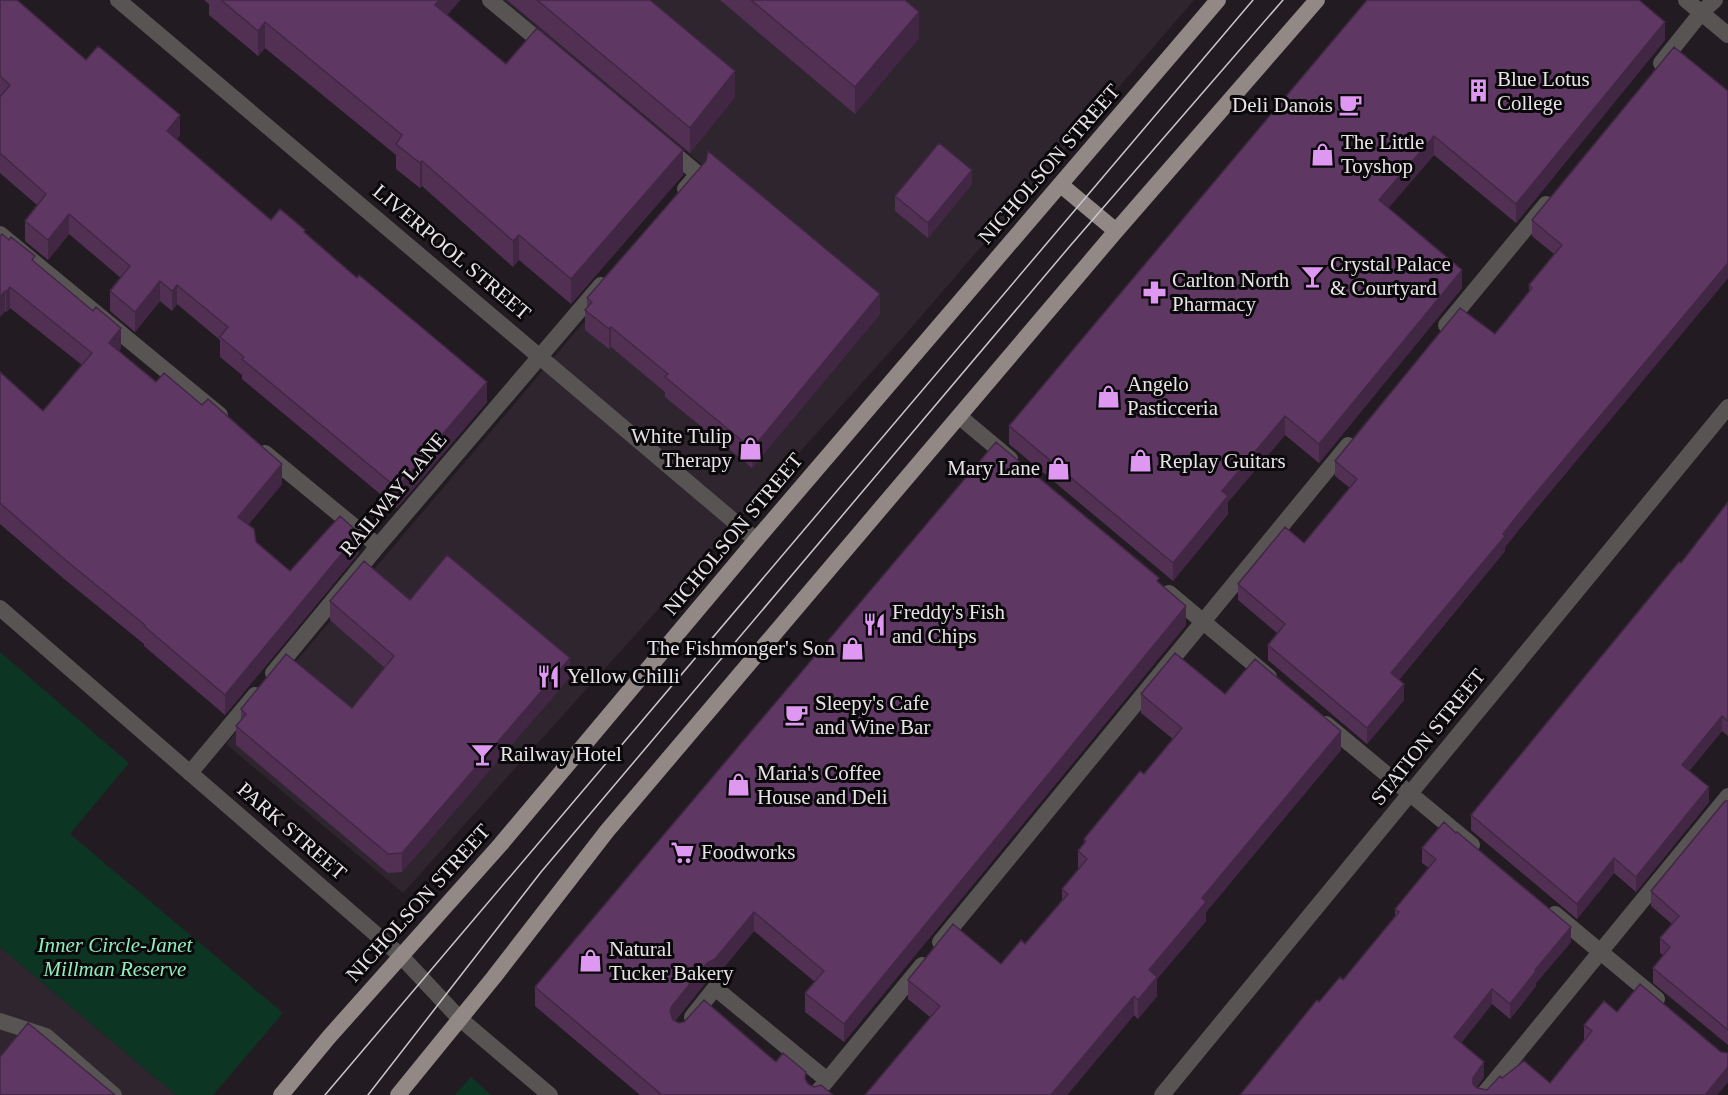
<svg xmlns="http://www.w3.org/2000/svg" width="1728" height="1095" viewBox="0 0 1728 1095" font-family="Georgia,serif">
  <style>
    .built { fill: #2e252f }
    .green { fill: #0d3523 }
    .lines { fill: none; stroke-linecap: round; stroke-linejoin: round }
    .service { stroke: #585453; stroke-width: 16 }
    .minor { stroke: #585453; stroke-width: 16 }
    .tertiary { stroke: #585453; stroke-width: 16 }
    .primary { stroke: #928987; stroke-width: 16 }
    .tram { stroke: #cac6ca; stroke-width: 1.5 }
    .wall { fill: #513054 }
    .shaded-wall { fill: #422745 }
    .building { fill: #5e3862; stroke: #422745; stroke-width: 1.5 }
    .labels { text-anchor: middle; stroke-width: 6; stroke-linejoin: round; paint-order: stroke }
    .poi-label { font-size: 21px; fill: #e7e3e7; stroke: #0a080a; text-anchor: start }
    .street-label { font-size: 21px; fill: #e7e3e7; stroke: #0a080a }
    .park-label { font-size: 21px; font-style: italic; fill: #8fedbd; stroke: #0a080a }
  </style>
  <rect width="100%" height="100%" fill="#221c22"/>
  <path class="built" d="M504,0h690l-289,335 -502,558 -177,-149 485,-572z
    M0,947l176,148h-176z"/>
  <path class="green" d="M0,652l129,111 -59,71 213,179 -70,82h-37l-176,-148z
    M471,1077l20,18h-36z"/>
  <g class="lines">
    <path class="service" d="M490,0l58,48
      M1661,63l40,-50 14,-13
      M667,148l31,26 -13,15
      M0,234l220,181
      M1446,325l100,-121
      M960,417l50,42
      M265,453l113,93
      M1169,593l100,84
      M273,673l105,-127 223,-261
      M1326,724l146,121
      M190,773l65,-78
      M1555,914l102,85
      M940,942l408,-497
      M692,1017l23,-29 112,92
      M0,1021l46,15 68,59
      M815,1095l107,-130
      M1483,1095l245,-299"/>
    <path class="minor" d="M118,0l638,540
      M0,608l401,348
      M1162,1095l566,-688"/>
    <path class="tertiary" d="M1686,0l42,35
      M401,956l58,62 91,77"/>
    <path class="primary" d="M1061,185l55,46
      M281,1095l48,-58 172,-193 255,-304 462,-540
      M398,1095l96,-118 113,-146 509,-600 201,-231"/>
    <path class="tram" d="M325,1095l928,-1095
      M368,1095l173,-223 529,-626 213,-246"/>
  </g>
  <path class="wall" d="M0,0l86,60 94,75 -3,4 94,81 34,14 182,168 -90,106 -155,-129v-4l-22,-18v-17l-43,-36 -5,7 -12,-10 -25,31 -25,-21v-20l11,-13 -52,-44 -21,26 -23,-19v-20l12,-16 -37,-32z
    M204,0h256l-13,15 59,49 177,111 -112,129 -52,-44 -6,7 -91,-81 -2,2 -24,-19v-14l-131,-107 -7,8 -49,-41v-11z
    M507,0h143l85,97 -45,56z
    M720,0h185l14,38 -64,76z
    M1367,0l298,40 -149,183 -82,-68 -46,53 74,80 -143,175 -34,-28 -57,67v12l-55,67 -164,-137v-18z
    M1728,91v187l-207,249 -16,20v4l-106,129 5,20 -37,44 -99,-84v-15l9,-12 -39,-33v-16l66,-41 46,-55 -15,-12v-15l160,-127 34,-42v-7l25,-31 -22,-18v-16z
    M972,184l-44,54 -33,-27v-15z
    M0,236l35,27 86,85 -2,3 163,133 -34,41 8,17 34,29 69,-18 -134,162 -81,-69v-2l-81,-66 -63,-54v-152l43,39 39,-46 -72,-57 -4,4 -1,-1 -5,6z
    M587,298l293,16 -128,154 -87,-71v-5l-54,-45 -2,2 -24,-19v-20l2,-2z
    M1728,502v234l-6,-5 -33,40 20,31 -73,90 -22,-19 -37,46 -106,-89v-15l210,-252z
    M1159,583l27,42 -342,417 -39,-30v-19l10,-11 -61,-51 -39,47 -8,3 -32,40 101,41 30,18 2,4 25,11h-193l-105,-89v-19z
    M410,600l160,77 -168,195 -14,1 -152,-128v-19l5,-5v-12l111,-1 33,-40 -55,-48v-19z
    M1141,694h84l116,56 -135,162v9l-49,58v17l-19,23 -4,-4 -67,80h-202l65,-78 -22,-18v-19l93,-16 24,-20 37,-44v-11l16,-19v-19l6,-8v-4l60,-65 29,-35 -32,-26z
    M1728,801v244l-75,-62v-15l10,-13 -3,-2v-15l12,-14 -21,-18v-15z
    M1422,848l149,94 -35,41v3l-26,33 -18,-15 -31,39 23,34 -8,11h1l10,2 15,-12 48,5 34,-43v-15l33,-13 104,40 7,1v29l-11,13h-477l79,-93 24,-22 52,-63v-8l34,-41 -7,-5z"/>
  <path class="shaded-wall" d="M439,0h21l-25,30v-25z
    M919,12v26l-64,76v-27z
    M265,22v26l-7,8v-25z
    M1665,22v18l-149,183v-19z
    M735,71v26l-45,56v-25z
    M180,115v20l-13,16v-20z
    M1434,136v19l-55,64v-19z
    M683,150v25l-112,129v-25z
    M422,161v25l-2,2v-25z
    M972,170v14l-44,54v-15z
    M69,214v20l-21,26v-20z
    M519,235v25l-6,7v-26z
    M1728,263v15l-207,249 -16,20v4l-114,138v-16l112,-139z
    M1462,270v18l-143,175v-19z
    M160,281v20l-25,31v-20z
    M177,285v19l-5,7v-20z
    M10,287v21l-4,4v-20z
    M5,291v20l-5,6v-20z
    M880,294v20l-128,154v-19z
    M611,327v20l-2,2v-20z
    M121,328v20l-12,15v-20z
    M487,382v20l-90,106v-20z
    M1285,416v19l-57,67v12l-55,67v-18l49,-72z
    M282,464v20l-44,53v-20z
    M359,533v20l-134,162v-20z
    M1186,606v19l-342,417v-18z
    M570,658v19l-168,195v-19z
    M1404,684v16l-37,44v-16z
    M1722,716v15l-40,49v-15z
    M1341,731v19l-135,162v9l-49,58v17l-19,23v-19l11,-30 53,-72z
    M1709,787v15l-73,90v-15z
    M1614,858v15l-37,46v-15z
    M754,912v19l-39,47 -8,3 -35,43 -2,-13 2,-5 35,-43z
    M1571,927v15l-35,41v3l-26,33v-15l25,-34z
    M1492,989v15l-38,48v-15z
    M1134,996v19l-67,80h-16z
    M1484,1062v15l-11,16v-15z
    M1728,1067v15l-11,13h-12z"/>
  <path class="building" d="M0,0h17l69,60 12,-14 82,69 -13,16 104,89 9,-11 25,21 -1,2 53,46 2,-3 128,107 -90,106 -155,-129 2,-2 -24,-20 8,-10 -51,-42 -5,6 -12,-10 -25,31 -25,-21 20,-25 -61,-52 -21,26 -23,-19 21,-27 -46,-41v-56l10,-12 -10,-9z
    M221,0h218l-4,5 71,59 31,-36 146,122 -112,129 -52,-44 -6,6 -91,-80 -2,2 -24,-19 6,-9 -137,-113 -7,9z
    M537,0h113l85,71 -45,57z
    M751,0h154l14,12 -64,75z
    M1367,0h272l26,22 -149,182 -82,-68 -55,64 83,70 -143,174 -34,-28 -63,75 6,5 -55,67 -164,-137z
    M1674,47l54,44v172l-207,248 -18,23 2,2 -114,137 13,11 -37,44 -99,-83 17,-21 -47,-40 47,-57 19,16 53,-64 -22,-18 125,-153 35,26 37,-46 -3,-3 33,-40 -30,-25z
    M939,143l33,27 -44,53 -33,-27z
    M708,151l172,143 -128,155 -87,-72 3,-3 -57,-47 -2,2 -24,-19 7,-8 -5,-4 119,-137z
    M2,234l7,6 2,-3 24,19 -3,4 61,51 3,-4 25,21 -12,15 47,39 8,-9 38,32 6,-6 74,65 -44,53 16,12 2,13 34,29 50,-55 19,17 -134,162 -81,-69 1,-1 -82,-67 -63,-55v-131l43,39 49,-58 -82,-66 -4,5 -1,-1 -5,6v-61z
    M996,442l163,136 -2,3 29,25 -342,418 -39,-31 19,-22 -70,-59 -39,47 -8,4 -35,43 -2,5 3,9 6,3 5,-1 20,-22 72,62 7,-9 23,19 -1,7 3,5 6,3 7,-2 12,10h-171l-127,-108z
    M1728,502v219l-6,-5 -40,49 27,22 -73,90 -22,-19 -37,46 -106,-89 208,-253 2,1z
    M447,555l123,103 -168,195 -14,1 -152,-128 10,-12 -5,-5 45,-55 66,54 42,-52 -64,-55 34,-40 46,39z
    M1175,653l50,41 30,-35 86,72 -139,167 4,4 -57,68 8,7 -19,23 -4,-4 -83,99h-186l75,-89 -32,-26 45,-56 48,40 20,-24 4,4 43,-50 -6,-5 25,-30 -9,-8 8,-10 -2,-2 56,-68 4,3 38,-46 -41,-34z
    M1725,801h3v229l-75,-62 17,-21 -10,-9 19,-22 -28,-25z
    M1444,822l12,11 1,-1 114,95 -36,43 1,1 -26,33 -18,-15 -38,48 30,25 -11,16v6l4,4 10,2 13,-14 2,2 22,-17 26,22 42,-52 -8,-6 20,-24 13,11 23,-28 81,68 7,1v14l-23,28h-465l77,-95 2,2 21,-25 3,3 56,-68 -4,-3 41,-50 -14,-11z
    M28,1023l87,72h-115v-38z"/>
  <defs>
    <symbol id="building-bare" viewBox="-9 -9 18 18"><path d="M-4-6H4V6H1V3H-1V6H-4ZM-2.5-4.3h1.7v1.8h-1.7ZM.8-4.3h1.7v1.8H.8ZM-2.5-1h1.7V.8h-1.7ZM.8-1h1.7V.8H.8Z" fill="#df98f1" stroke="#0a080a" stroke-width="2.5" paint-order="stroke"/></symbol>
    <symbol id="cafe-bare" viewBox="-9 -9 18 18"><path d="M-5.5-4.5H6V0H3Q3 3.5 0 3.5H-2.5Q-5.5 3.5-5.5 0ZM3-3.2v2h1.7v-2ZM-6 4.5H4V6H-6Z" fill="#df98f1" stroke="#0a080a" stroke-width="2.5" paint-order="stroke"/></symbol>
    <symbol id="shop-bare" viewBox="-9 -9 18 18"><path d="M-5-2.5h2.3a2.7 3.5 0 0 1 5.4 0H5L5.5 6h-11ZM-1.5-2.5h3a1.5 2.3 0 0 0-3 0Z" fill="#df98f1" stroke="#0a080a" stroke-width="2.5" paint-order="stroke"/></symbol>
    <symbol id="bar-bare" viewBox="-9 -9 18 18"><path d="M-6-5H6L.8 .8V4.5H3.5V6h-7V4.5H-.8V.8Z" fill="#df98f1" stroke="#0a080a" stroke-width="2.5" paint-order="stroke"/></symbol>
    <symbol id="pharmacy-bare" viewBox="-9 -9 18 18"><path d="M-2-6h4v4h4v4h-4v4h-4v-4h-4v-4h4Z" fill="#df98f1" stroke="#0a080a" stroke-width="2.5" paint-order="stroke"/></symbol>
    <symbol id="restaurant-bare" viewBox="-9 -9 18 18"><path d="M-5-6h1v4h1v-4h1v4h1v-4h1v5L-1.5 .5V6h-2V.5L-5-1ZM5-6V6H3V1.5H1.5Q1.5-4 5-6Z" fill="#df98f1" stroke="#0a080a" stroke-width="2.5" paint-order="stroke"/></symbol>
    <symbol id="supermarket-bare" viewBox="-9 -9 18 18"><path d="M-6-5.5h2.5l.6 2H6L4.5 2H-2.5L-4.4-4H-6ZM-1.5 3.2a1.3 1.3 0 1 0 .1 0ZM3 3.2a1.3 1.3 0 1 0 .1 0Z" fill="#df98f1" stroke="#0a080a" stroke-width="2.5" paint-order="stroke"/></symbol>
  </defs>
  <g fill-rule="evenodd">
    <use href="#building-bare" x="1462" y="74" width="33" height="33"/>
    <use href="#cafe-bare" x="1334" y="88" width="33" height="33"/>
    <use href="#shop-bare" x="1306" y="138" width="33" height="33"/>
    <use href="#bar-bare" x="1296" y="260" width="33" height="33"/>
    <use href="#pharmacy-bare" x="1138" y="276" width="33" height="33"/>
    <use href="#shop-bare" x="1092" y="380" width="33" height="33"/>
    <use href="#shop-bare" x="734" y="432" width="33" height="33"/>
    <use href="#shop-bare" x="1124" y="444" width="33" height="33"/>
    <use href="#shop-bare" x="1042" y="452" width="33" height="33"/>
    <use href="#restaurant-bare" x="858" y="608" width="33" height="33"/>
    <use href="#shop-bare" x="836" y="632" width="33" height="33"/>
    <use href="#restaurant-bare" x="532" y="660" width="33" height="33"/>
    <use href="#cafe-bare" x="780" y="698" width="33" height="33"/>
    <use href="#bar-bare" x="466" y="738" width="33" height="33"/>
    <use href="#shop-bare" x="722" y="768" width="33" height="33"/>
    <use href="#supermarket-bare" x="666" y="836" width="33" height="33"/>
    <use href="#shop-bare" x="574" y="944" width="33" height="33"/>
  </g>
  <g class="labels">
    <g class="poi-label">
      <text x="1497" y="86">Blue Lotus<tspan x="1497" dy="24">College</tspan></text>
      <text x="1333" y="112" text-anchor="end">Deli Danois</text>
      <text x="1341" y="149">The Little<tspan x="1341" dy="24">Toyshop</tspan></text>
      <text x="1330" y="271">Crystal Palace<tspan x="1330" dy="24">&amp; Courtyard</tspan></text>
      <text x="1172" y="287">Carlton North<tspan x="1172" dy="24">Pharmacy</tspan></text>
      <text x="1127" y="391">Angelo<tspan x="1127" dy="24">Pasticceria</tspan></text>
      <text x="732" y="443" text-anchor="end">White Tulip<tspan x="732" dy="24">Therapy</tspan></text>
      <text x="1159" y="468">Replay Guitars</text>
      <text x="1040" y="475" text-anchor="end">Mary Lane</text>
      <text x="892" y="619">Freddy's Fish<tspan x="892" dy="24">and Chips</tspan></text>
      <text x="835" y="655" text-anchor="end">The Fishmonger's Son</text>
      <text x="567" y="683">Yellow Chilli</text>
      <text x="815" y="710">Sleepy's Cafe<tspan x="815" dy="24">and Wine Bar</tspan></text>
      <text x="500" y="761">Railway Hotel</text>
      <text x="757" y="780">Maria's Coffee<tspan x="757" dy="24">House and Deli</tspan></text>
      <text x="701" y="859">Foodworks</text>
      <text x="609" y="956">Natural<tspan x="609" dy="24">Tucker Bakery</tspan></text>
    </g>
    <g class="street-label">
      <text transform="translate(1049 164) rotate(-49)" y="7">NICHOLSON STREET</text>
      <text transform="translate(452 252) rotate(40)" y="7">LIVERPOOL STREET</text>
      <text transform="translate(393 494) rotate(-50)" y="7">RAILWAY LANE</text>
      <text transform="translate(733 534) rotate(-50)" y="7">NICHOLSON STREET</text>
      <text transform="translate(1428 737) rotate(-51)" y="7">STATION STREET</text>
      <text transform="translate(292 831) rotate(41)" y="7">PARK STREET</text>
      <text transform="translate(418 903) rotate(-48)" y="7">NICHOLSON STREET</text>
    </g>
    <g class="park-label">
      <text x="115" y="952">Inner Circle-Janet<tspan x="115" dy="24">Millman Reserve</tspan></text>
    </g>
  </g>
</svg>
